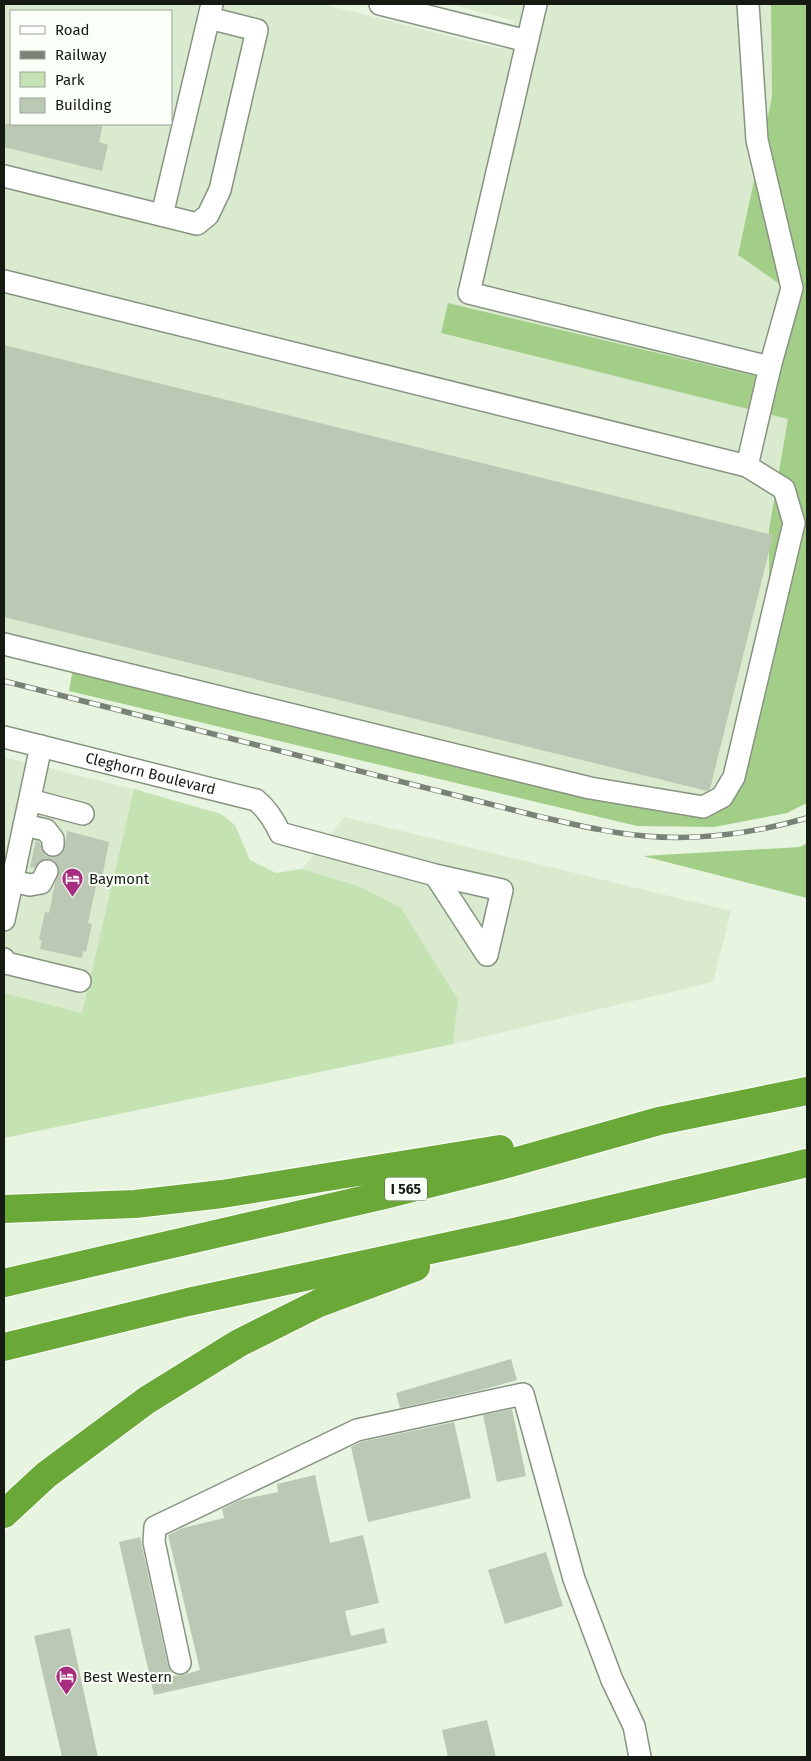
<svg xmlns="http://www.w3.org/2000/svg" width="811" height="1761" viewBox="0 0 811 1761" font-family="'Fira Sans',sans-serif">
  <style>
    .built { fill: #d9eacf; fill-rule: evenodd }
    .green { fill: #c5e2b3 }
    .forest { fill: #a3ce88 }
    .building { fill: #bbc8b4 }
    .lines { fill: none; stroke-linecap: round; stroke-linejoin: round }
    .minor-casing { stroke: #879381; stroke-width: 24 }
    .highway-casing { stroke: #fff; stroke-width: 30 }
    .minor { stroke: #fff; stroke-width: 21 }
    .highway { stroke: #6aa837; stroke-width: 28 }
    .rail-casing { stroke: #798275; stroke-width: 5.5 }
    .rail { stroke: #fafff7; stroke-width: 4; stroke-dasharray: 11; stroke-linecap: butt }
    .labels { text-anchor: middle; stroke-width: 4; stroke-linejoin: round; paint-order: stroke }
    .shield { fill: #fafff7; stroke: #5a5f57; stroke-width: 1 }
    .shield-label { font-size: 14px; font-weight: bold; fill: #151a13 }
    .street-label { font-size: 15px; fill: #151a13; stroke: #fafff7 }
    .poi-label { font-size: 15px; fill: #151a13; stroke: #fafff7; text-anchor: start }
  </style>
  <rect width="100%" height="100%" fill="#e7f4e0"/>
  <path class="built" d="M4,4h318l179,45 14,-28 -67,-17h323l1,93 -34,158 56,39 -18,87 -328,-78 -7,30 347,86 -19,110v122l-33,138 -28,17 -704,-155zM11,11h160v113h-160z
    M4,757l130,32 -52,224 -78,-20z
    M344,817l387,94 -18,71 -260,62 5,-44 -97,-113 -59,-18z"/>
  <path class="green" d="M134,789l87,25 14,11 15,35 26,13 26,-4 59,18 40,21 57,92 -5,44 -449,94v-145l78,20z"/>
  <path class="forest" d="M771,4h36v799l-20,10 -73,14 -77,-1 -568,-135 4,-23 580,140 82,-19 34,-138v-122l19,-110 -347,-86 7,-30 328,78 18,-87 -56,-39 34,-158z
    M807,843v55l-164,-42 157,-9z"/>
  <path class="building" d="M4,124h99l-4,18 9,3 -6,26 -98,-24z
    M4,345l769,190 -63,254 -3,2 -703,-174z
    M67,831l42,11 -8,41 -4,-1 -9,41 4,1 -6,28 -3,-1 -1,7 -42,-9 2,-8 -3,-1 6,-28 4,1 6,-30 4,-12 -2,-7 -5,-4 -5,-1 -7,2 -5,7 -5,-1 6,-27 4,3 2,8 4,5 7,1 6,-1 5,-5z
    M511,1359l6,21 -36,10 -81,18 -4,-15z
    M512,1409l14,67 -29,6 -14,-67z
    M454,1422l17,76 -103,24 -17,-75 10,-5z
    M315,1475l15,68 33,-8 16,68 -34,8 6,25 33,-8 3,15 -233,52 -35,-153 21,-5 28,129 4,10 11,-1 17,-5 -32,-135 15,-7 41,-10 -2,-9 18,-9 38,-8 -1,-8z
    M546,1552l17,54 -58,18 -17,-54z
    M70,1628l28,129h-36l-28,-121z
    M487,1720l9,37h-48l-6,-27z"/>
  <g class="lines">
    <defs>
      <g id="minor">
        <path d="M380,4l147,37"/>
        <path d="M536,4l-67,289 301,74"/>
        <path d="M4,176l193,48 11,-9 12,-25 37,-160 -48,-12"/>
        <path d="M162,215l50,-211"/>
        <path d="M4,281l743,185 23,-99 22,-79 -35,-148 -9,-136"/>
        <path d="M4,644l586,144 113,19 19,-10 12,-20 60,-254 -10,-34 -37,-23"/>
        <path id="s1" d="M4,737l252,63c11,9 18,20 24,33l155,42 67,15 -15,65 -52,-80"/>
        <path d="M30,800l53,14"/>
        <path d="M24,825l22,5 7,9v6"/>
        <path d="M12,881l18,4 11,-2 6,-12"/>
        <path d="M4,920l37,-174"/>
        <path d="M4,959l2,4 74,18"/>
        <path d="M180,1663l-26,-121 1,-15 202,-97 166,-36 51,185 38,101 22,46 6,31"/>
      </g>
      <path id="highway" d="M4,1209l131,-5 87,-10 278,-45
        M4,1283l380,-88 112,-28 163,-46 148,-30
        M4,1347l184,-45 326,-70 293,-69
        M4,1514l42,-39 101,-75 92,-57 80,-40 97,-36"/>
    </defs>
    <use href="#minor" class="minor-casing"/>
    <use href="#highway" class="highway-casing"/>
    <use href="#minor" class="minor"/>
    <use href="#highway" class="highway"/>
    <defs>
      <path id="rail" d="M4,681l533,135c36,8 72,17 108,20 55,5 110,-3 162,-18"/>
    </defs>
    <use href="#rail" class="rail-casing"/>
    <use href="#rail" class="rail"/>
  </g>
  <defs>
    <symbol id="hotel-pin" viewBox="-11 -11 22 30"><path d="M0 17L-7.5 6A9.5 9.5 0 1 1 7.5 6Z" fill="#a82d80" stroke="#fafff7"/><path d="M-6-4.5h1.5V1H6V5H4.5V3h-9V5H-6ZM-4 0a1.8 1.8 0 1 1 3.6 0ZM.5 0V-2.5h3Q6-2.5 6 0Z" fill="#fff"/></symbol>
  </defs>
  <g fill-rule="evenodd">
    <use href="#hotel-pin" x="60" y="866" width="25" height="34"/>
    <use href="#hotel-pin" x="54" y="1664" width="25" height="34"/>
  </g>
  <g class="labels">
    <rect class="shield" x="385" y="1177.5" width="42" height="23" rx="4"/>
    <g class="shield-label">
      <text x="406" y="1194">I 565</text>
    </g>
    <g class="street-label">
      <text dy="5" stroke="none"><textPath href="#s1" startOffset="151">Cleghorn Boulevard</textPath></text>
    </g>
    <g class="poi-label">
      <text x="89" y="884">Baymont</text>
      <text x="83" y="1682">Best Western</text>
    </g>
  </g>
  <rect width="811" height="1761" fill="none" stroke="#151a13" stroke-width="10"/>
  <rect x="10" y="10" width="162" height="115" fill="#fafff7" stroke="#9ea39c"/>
  <rect x="20" y="26" width="25" height="8" fill="#ffffff" stroke="#9ea39c"/>
  <text x="55" y="35" font-size="15" fill="#151a13">Road</text>
  <rect x="20" y="51" width="25" height="8" fill="#798275" stroke="#9ea39c"/>
  <text x="55" y="60" font-size="15" fill="#151a13">Railway</text>
  <rect x="20" y="72" width="25" height="15" fill="#c5e2b3" stroke="#9ea39c"/>
  <text x="55" y="85" font-size="15" fill="#151a13">Park</text>
  <rect x="20" y="98" width="25" height="15" fill="#bbc8b4" stroke="#9ea39c"/>
  <text x="55" y="110" font-size="15" fill="#151a13">Building</text>
</svg>
